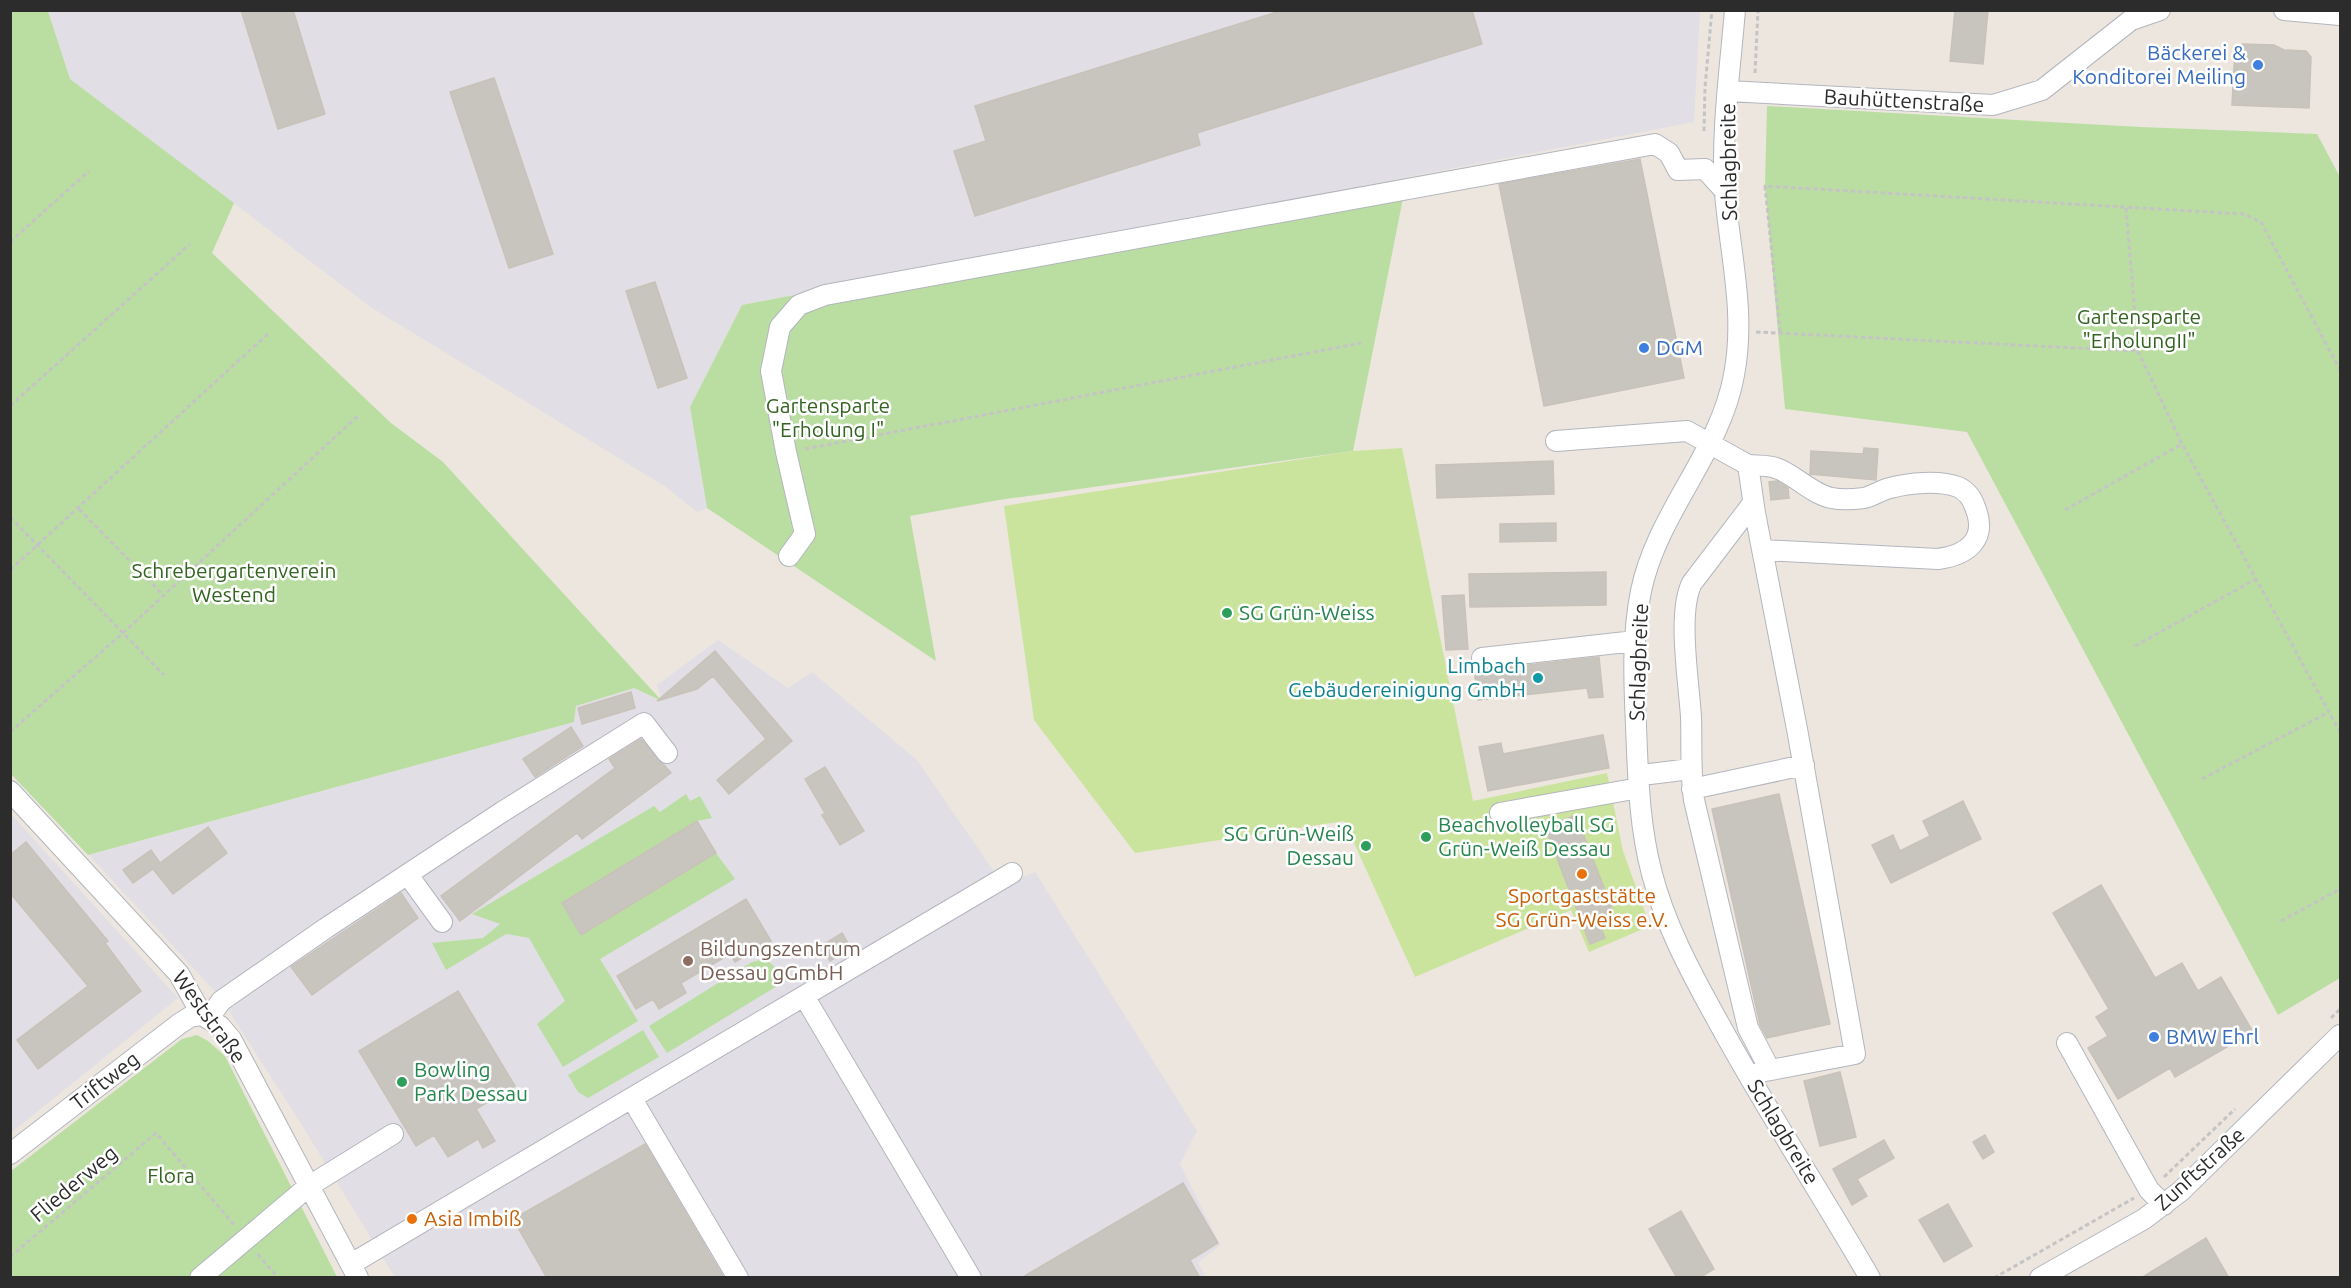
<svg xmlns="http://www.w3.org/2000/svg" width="2351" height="1288" viewBox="0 0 2351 1288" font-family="Ubuntu,sans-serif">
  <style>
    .industrial { fill: #e1dfe5 }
    .green { fill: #badea1 }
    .pitch { fill: #cbe49d }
    .building { fill: #c8c4be; stroke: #c8c2b9; stroke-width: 1.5 }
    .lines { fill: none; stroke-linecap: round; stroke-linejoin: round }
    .minor-casing { stroke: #b3b6be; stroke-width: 22 }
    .path { stroke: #c4c4c4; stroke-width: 3; stroke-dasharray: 4.5 3; stroke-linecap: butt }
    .minor { stroke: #fff; stroke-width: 20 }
    .shop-dot { fill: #3f7fe0; stroke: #fff; stroke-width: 2 }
    .leisure-dot { fill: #2e9e5b; stroke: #fff; stroke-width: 2 }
    .culture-dot { fill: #0f9aa8; stroke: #fff; stroke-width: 2 }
    .food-dot { fill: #e8710a; stroke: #fff; stroke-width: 2 }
    .education-dot { fill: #8d6e63; stroke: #fff; stroke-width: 2 }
    .labels { text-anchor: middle; stroke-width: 5; stroke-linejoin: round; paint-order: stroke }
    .shop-label { font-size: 21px; fill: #366cbe; stroke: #fff; text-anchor: start }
    .street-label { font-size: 21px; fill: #2c2c2c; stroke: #fff }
    .park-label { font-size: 21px; fill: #336421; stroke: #fff }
    .leisure-label { font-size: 21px; fill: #27864d; stroke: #fff; text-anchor: start }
    .culture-label { font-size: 21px; fill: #0d838f; stroke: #fff; text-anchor: end }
    .food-label { font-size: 21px; fill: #c56008; stroke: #fff }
    .education-label { font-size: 21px; fill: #785e54; stroke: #fff; text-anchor: start }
  </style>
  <rect width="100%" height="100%" fill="#ece6df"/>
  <path class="industrial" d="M48,11h1652l-6,111 -952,183 -52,102 17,101 -10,4 -31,-25 -294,-179 -302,-229z
    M718,640l70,48 24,-16 105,88 87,126 31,-14 162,259 -17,33 40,81 -22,18 8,15 -811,-1 -92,-150 -83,-130 -131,-142 485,-133 2,-16 58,-18 28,13 -5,-16z
    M11,814l167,184 -167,135z"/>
  <path class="green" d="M11,11h37l22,68 164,124 -22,50 179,170 52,39 219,239 -28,-13 -58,18 -2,16 -486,133 -77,-81z
    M1767,106l374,21 176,7 23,43v801l-62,37 -311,-583 -182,-23 -20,-223z
    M1407,178l-54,273 -354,49 -89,16 26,145 -229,-153 -17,-101 52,-102z
    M686,794l4,7 10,-5 12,22 -15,3 -135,83 19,31 135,-82 19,26 -135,80 38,62 -75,46 -26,-43 28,-23 -36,-63 -23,-4 -60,36 -14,-27 51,-5 17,-14 -28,-10 182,-108 6,6z
    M764,959c11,6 19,14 13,27l-110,67 -18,-27 103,-64z
    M643,1030l16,27 -71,41 -10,-6 -10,-17z
    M197,1035l11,6 17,15 112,221 -326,1v-107l171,-132z"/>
  <path class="pitch" d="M1402,448l71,353 134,-28 16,78 27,75 -61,26 -18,-42 -156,67 -71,-156 -209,32 -101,-133 -30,-214 349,-55z"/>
  <path class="building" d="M241,10h52l32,104 -47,15z
    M1283,10h189l10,34 -285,89 3,12 -225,71 -21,-65 32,-10 -11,-35z
    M1955,10h33l-5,54 -33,-3z
    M2242,44l32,1 10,5 22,1 5,6 -2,51 -77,-3 3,-55z
    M494,78l59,176 -44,14 -59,-176z
    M1640,159l44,219 -140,28 -45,-222z
    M655,282l32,96 -29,10 -32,-97z
    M1864,448l14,1 -2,31 -66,-6 1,-23 52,3z
    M1553,461l1,33 -117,4 -1,-33z
    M1777,481l11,7 1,10 -18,2 -2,-18z
    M1556,523v18l-56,1v-18z
    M1606,572v33l-136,2 -1,-33z
    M1464,595l4,54 -22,1 -4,-54z
    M715,651l77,90 -63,53 -12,-14 49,-41 -53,-63 -16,13 -40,12z
    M1599,657l4,40 -14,1 -2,-10 -109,12 -4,-32 9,2z
    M631,692l4,16 -53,16 -4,-16z
    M571,727l12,19 -48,31 -12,-18z
    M1603,735l6,33 -121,23 -9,-44 22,-4 2,11z
    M641,739l30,34 -89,66 -5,-6 -117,88 -19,-25 174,-128 -6,-9z
    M825,767l39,64 -24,14 -18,-30 3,-2 -20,-34z
    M1779,794l51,230 -63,14 -7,-13 -48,-216z
    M1963,801l18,38 -90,44 -19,-38 21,-10 7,16 30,-15 -7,-15z
    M1576,815l37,96 -16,6 8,21 -15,6 -45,-117z
    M697,821l19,32 -135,82 -19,-32z
    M208,827l19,26 -54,41 -20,-25 -20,14 -10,-13 28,-20 9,13z
    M26,842l82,99 -3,2 36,48 -103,78 -21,-29 71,-54 -78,-93v-38z
    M2101,885l54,93 27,-15 16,28 23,-14 32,55 -78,45 -5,-9 -52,31 -30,-51 20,-12 -12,-19 13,-8 -56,-96z
    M401,893l17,25 -106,77 -21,-28z
    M746,899l25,42 -36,21 -5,-8 -49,29 5,10 -27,16 -6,-10 -17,10 -19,-33z
    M842,933l9,15 -21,13 -9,-15z
    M458,991l57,95 -39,23 19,32 -12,7 -5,-9 -30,18 -14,-22 -18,11 -57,-95z
    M1840,1072l16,65 -36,9 -16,-65z
    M1985,1135l9,17 -11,7 -10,-17z
    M1884,1140l10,18 -37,21 10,17 -15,9 -19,-36z
    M645,1144l79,134h-177l-34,-59z
    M1183,1183l35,60 -28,17 10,18h-179z
    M1948,1204l24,42 -28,16 -25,-42z
    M1681,1211l33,58 -15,9h-22l-28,-49z
    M2206,1238l23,40h-88z"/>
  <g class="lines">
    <defs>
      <path id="minor" d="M1735,10c-5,60 -14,123 -10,183 5,61 21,120 9,182 -14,78 -77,138 -93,216 -9,45 -7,90 -5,135 2,50 3,99 16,148 13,50 38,97 63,142 48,89 104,174 155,262
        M2284,10l56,5
        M1728,91l265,14 49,-15 89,-70 29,-10
        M1556,441l131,-10 61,34 7,48 42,216 58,325 -95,18 -9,7
        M1748,465c9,1 19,0 28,3 18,6 37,27 56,30 9,2 24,1 32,0 9,-2 17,-8 26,-10 19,-5 49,-8 68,-1 9,4 14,11 17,20 13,32 -7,48 -37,52l-176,-9
        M1753,503l-61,80c-15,29 -3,100 -1,134 1,29 -1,53 3,83l54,228 22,42
        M789,556l16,-22 -19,-82 -15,-81 9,-44 19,-22 26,-10 830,-151 14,9 9,17 27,-1 20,22
        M1482,658l153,-17
        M1638,774h12l40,-5
        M1692,789l112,-24
        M10,791l169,183 23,41 18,11 11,13 127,239
        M1500,813l139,-25
        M408,875l34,47
        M804,996l208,-123
        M209,1018l12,-17 105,-73 176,-116 142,-89 23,30
        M2067,1043l82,147 15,15
        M632,1099l106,179
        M10,1154l169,-130 11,-7 12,-2
        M351,1264l453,-268 167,282
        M200,1278l109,-92 84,-52
        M2040,1278l104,-59 37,-28 159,-156"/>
    </defs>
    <use href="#minor" class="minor-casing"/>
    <path class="path" d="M1755,73l3,-63
      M1704,131l1,-44 7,-77
      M2126,208l12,143
      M10,242l79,-71
      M1756,332l382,19 44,93 158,288
      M1780,332l-15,-146 479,28 17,8 79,148
      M10,406l180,-162
      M805,449l556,-106
      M79,509l84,86
      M2065,510l117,-66
      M10,517l154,158
      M10,570l260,-238
      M2135,646l121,-67
      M10,732l113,-99 237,-219
      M2202,779l127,-67
      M2281,921l59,-32
      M2331,1018l9,-9
      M2164,1177l71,-68
      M258,1254l20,24
      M10,1257l146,-124 79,93
      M1994,1278l140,-80"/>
    <use href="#minor" class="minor"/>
  </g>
  <g class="shop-dot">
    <circle cx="2258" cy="65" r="6"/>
    <circle cx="1644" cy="348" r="6"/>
    <circle cx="2154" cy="1037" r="6"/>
  </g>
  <g class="leisure-dot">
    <circle cx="1227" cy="613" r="6"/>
    <circle cx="1426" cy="837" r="6"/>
    <circle cx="1366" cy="846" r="6"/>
    <circle cx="402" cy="1082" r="6"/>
  </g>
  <circle class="culture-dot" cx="1538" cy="678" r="6"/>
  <g class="food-dot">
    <circle cx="1582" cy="874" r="6"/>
    <circle cx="412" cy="1219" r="6"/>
  </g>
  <circle class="education-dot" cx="688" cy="961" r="6"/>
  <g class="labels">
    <g class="shop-label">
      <text x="2246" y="60" text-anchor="end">Bäckerei &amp;<tspan x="2246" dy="24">Konditorei Meiling</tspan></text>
      <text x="1656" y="355">DGM</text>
      <text x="2166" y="1044">BMW Ehrl</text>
    </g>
    <g class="street-label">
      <text transform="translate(1904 101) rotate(3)" y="7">Bauhüttenstraße</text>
      <text transform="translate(1729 162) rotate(-91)" y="7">Schlagbreite</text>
      <text transform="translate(1639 662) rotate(-88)" y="7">Schlagbreite</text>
      <text transform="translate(209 1017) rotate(54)" y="7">Weststraße</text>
      <text transform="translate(105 1081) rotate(-38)" y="7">Triftweg</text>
      <text transform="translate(1783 1132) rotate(59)" y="7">Schlagbreite</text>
      <text transform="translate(2200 1169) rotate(-42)" y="7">Zunftstraße</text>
      <text transform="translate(74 1184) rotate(-40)" y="7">Fliederweg</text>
    </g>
    <g class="park-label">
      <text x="2139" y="324">Gartensparte<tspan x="2139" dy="24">"ErholungII"</tspan></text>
      <text x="828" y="413">Gartensparte<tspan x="828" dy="24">"Erholung I"</tspan></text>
      <text x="234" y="578">Schrebergartenverein<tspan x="234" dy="24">Westend</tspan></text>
      <text x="171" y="1183">Flora</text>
    </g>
    <g class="leisure-label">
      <text x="1239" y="620">SG Grün-Weiss</text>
      <text x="1438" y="832">Beachvolleyball SG<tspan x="1438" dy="24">Grün-Weiß Dessau</tspan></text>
      <text x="1354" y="841" text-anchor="end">SG Grün-Weiß<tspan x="1354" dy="24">Dessau</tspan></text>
      <text x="414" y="1077">Bowling<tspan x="414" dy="24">Park Dessau</tspan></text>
    </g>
    <g class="culture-label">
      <text x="1526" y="673">Limbach<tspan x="1526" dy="24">Gebäudereinigung GmbH</tspan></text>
    </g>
    <g class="food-label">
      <text x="1582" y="903">Sportgaststätte<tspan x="1582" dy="24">SG Grün-Weiss e.V.</tspan></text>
      <text x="424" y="1226" text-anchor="start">Asia Imbiß</text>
    </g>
    <g class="education-label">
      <text x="700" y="956">Bildungszentrum<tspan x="700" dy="24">Dessau gGmbH</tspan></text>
    </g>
  </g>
  <rect width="2351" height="1288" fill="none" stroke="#2c2c2c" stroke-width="24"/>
</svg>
